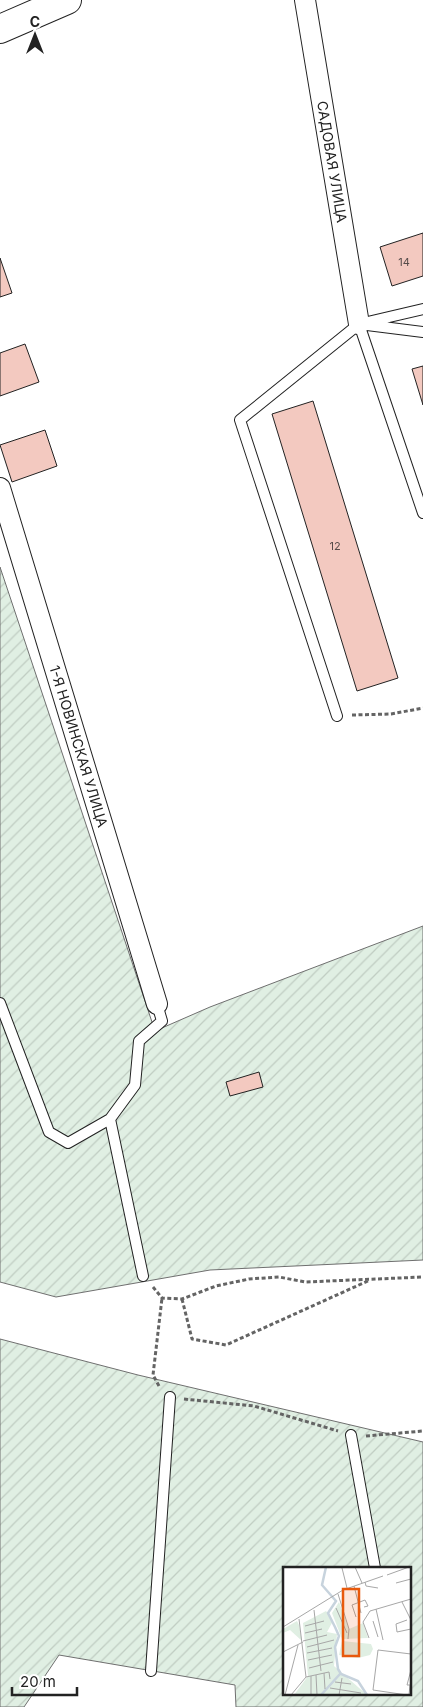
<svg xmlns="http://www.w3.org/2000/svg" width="423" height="1707" viewBox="0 0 423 1707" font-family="Inter,sans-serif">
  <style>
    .garden { fill: url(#garden-furrows); stroke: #6f6f6f; fill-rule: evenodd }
    .building { fill: #f3c9c0; stroke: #222 }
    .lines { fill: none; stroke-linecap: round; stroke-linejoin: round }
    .service-casing { stroke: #222; stroke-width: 12 }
    .minor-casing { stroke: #222; stroke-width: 22 }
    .secondary-casing { stroke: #222; stroke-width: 30 }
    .path { stroke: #646464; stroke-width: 3; stroke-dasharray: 4 2.5; stroke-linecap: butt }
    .service { stroke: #fff; stroke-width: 10 }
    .minor { stroke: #fff; stroke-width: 20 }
    .secondary { stroke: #fff; stroke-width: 28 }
    .labels { text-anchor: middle; stroke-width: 4; stroke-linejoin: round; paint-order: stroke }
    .number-label { font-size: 11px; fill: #564c4a }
    .street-label { font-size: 14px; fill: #222; stroke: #fff }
    .inset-river { fill: none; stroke: #c7d3dd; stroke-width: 2.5 }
    .inset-road { fill: none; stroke: #a7a7a7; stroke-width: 1 }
    .view { fill: #e8590c; fill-opacity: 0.15; stroke: #e8590c; stroke-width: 2.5 }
    .inset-edge { fill: none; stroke: #222; stroke-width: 2.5 }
  </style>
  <defs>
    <pattern id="garden-furrows" width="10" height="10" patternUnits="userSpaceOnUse" patternTransform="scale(1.25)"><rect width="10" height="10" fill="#e0efe3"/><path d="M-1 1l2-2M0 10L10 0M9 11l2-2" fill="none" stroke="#c0cdc2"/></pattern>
  </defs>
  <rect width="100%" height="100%" fill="#fff"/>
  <path class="garden" d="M0,567l155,464 55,-24 213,-81v334l-213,10 -154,27 -56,-15z
    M0,1339l138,36 285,67v265h-187l-1,-22 -176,-30 -35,52h-24zM284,1568h125v125h-125z"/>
  <path class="building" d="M423,233v43l-31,10 -12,-39z
    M0,258l12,35 -12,4z
    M25,344l14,38 -39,14v-43z
    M423,366v39l-11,-36z
    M313,401l85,277 -41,13 -85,-277z
    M45,430l12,36 -45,16 -12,-37z
    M259,1072l4,15 -33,9 -4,-14z"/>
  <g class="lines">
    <defs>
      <path id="service" d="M359,324l64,189
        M367,325l56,7
        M337,716l-97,-296 119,-96 64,-15
        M0,1003l49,129 19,11 42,-24
        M143,1276l-33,-157 25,-34 4,-44 23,-20 -5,-17
        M351,1435l24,133
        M151,1671l19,-274"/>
      <g id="minor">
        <path id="s1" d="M305,0l54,324"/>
        <path id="s2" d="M0,488l157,516"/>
      </g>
      <path id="secondary" d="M0,29l67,-29"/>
    </defs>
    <use href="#service" class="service-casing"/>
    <use href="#minor" class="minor-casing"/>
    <use href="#secondary" class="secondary-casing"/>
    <path class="path" d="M352,715l39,-1 32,-6
      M153,1287l9,11 20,1 34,-13 33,-7 30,-2 26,5 118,-5
      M182,1299l10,40 34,6 144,-65
      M159,1386l-6,-11 9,-77
      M184,1399l70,7 84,25
      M366,1436l57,-5"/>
    <use href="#service" class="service"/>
    <use href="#minor" class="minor"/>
    <use href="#secondary" class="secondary"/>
  </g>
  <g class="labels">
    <g class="number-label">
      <text x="404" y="266">14</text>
      <text x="335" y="550">12</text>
    </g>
    <g class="street-label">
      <text dy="5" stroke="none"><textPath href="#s1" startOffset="164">САДОВАЯ УЛИЦА</textPath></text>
      <text dy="5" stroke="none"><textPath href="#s2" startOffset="270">1-Я НОВИНСКАЯ УЛИЦА</textPath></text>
    </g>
  </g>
  <g transform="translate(283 1567)">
    <rect width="128" height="128" fill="#fff"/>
    <path d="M14,54l2,4 3,16 -12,-11 -7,3v-4z" fill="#e0efe3"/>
    <path d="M56,35l10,27 14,-6 5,15 -26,1 -10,-26zM43,44l7,10 -6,11 10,2 -3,32 32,28 -72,1 14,-19 -5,-53zM59,74l29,3 2,5 -3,6 -12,3 -19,-3z" fill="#e0efe3"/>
    <path class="inset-river" d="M43,0l-4,18 14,16 -8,12 7,14M52,60l4,9 -4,11 3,22 3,5 17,7 9,14M38,128l19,-21"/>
    <path class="inset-road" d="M72,0l7,16M59,1l5,20M104,8l22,-8M82,15l1,4 12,2M113,16l15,-4M71,19l7,27M55,27l11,35 -1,10M119,35l9,18M53,41l11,25M93,42l7,31M31,43l7,61M73,50l-4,-12 13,-5 3,6 -4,1M124,53l-11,4 1,8 14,-3M90,54l5,16M22,59l19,-5M0,60l60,-37 40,-14M22,66l17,-4M86,71l-6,-16 7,-11 41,-12M20,74l24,-6M24,80l27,-7M0,85l20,-10M24,86l25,-5M25,93l24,-5M26,101l24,-6M41,106l1,16M33,108l1,20M28,109v19M23,110l23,-5 1,7M52,115l16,2M47,121l31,5M2,128l13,-50M8,128l15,-18 -7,-58M56,128l3,-17M124,128l-34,-5 5,-40 33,4M126,128l1,-10h-3l4,-15"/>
    <path class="view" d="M60,22h16v67h-16z"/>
    <rect width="128" height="128" class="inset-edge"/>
  </g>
  <g transform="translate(35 35)" stroke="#ffffff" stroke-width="4" paint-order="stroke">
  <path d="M0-4L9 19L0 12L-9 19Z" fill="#222222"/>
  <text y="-8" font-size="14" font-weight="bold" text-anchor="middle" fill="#222222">С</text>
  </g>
  <path d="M12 1687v8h65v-8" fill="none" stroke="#222222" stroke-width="2.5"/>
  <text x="20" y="1687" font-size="15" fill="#222222" stroke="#ffffff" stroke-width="4" paint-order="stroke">20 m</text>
</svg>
